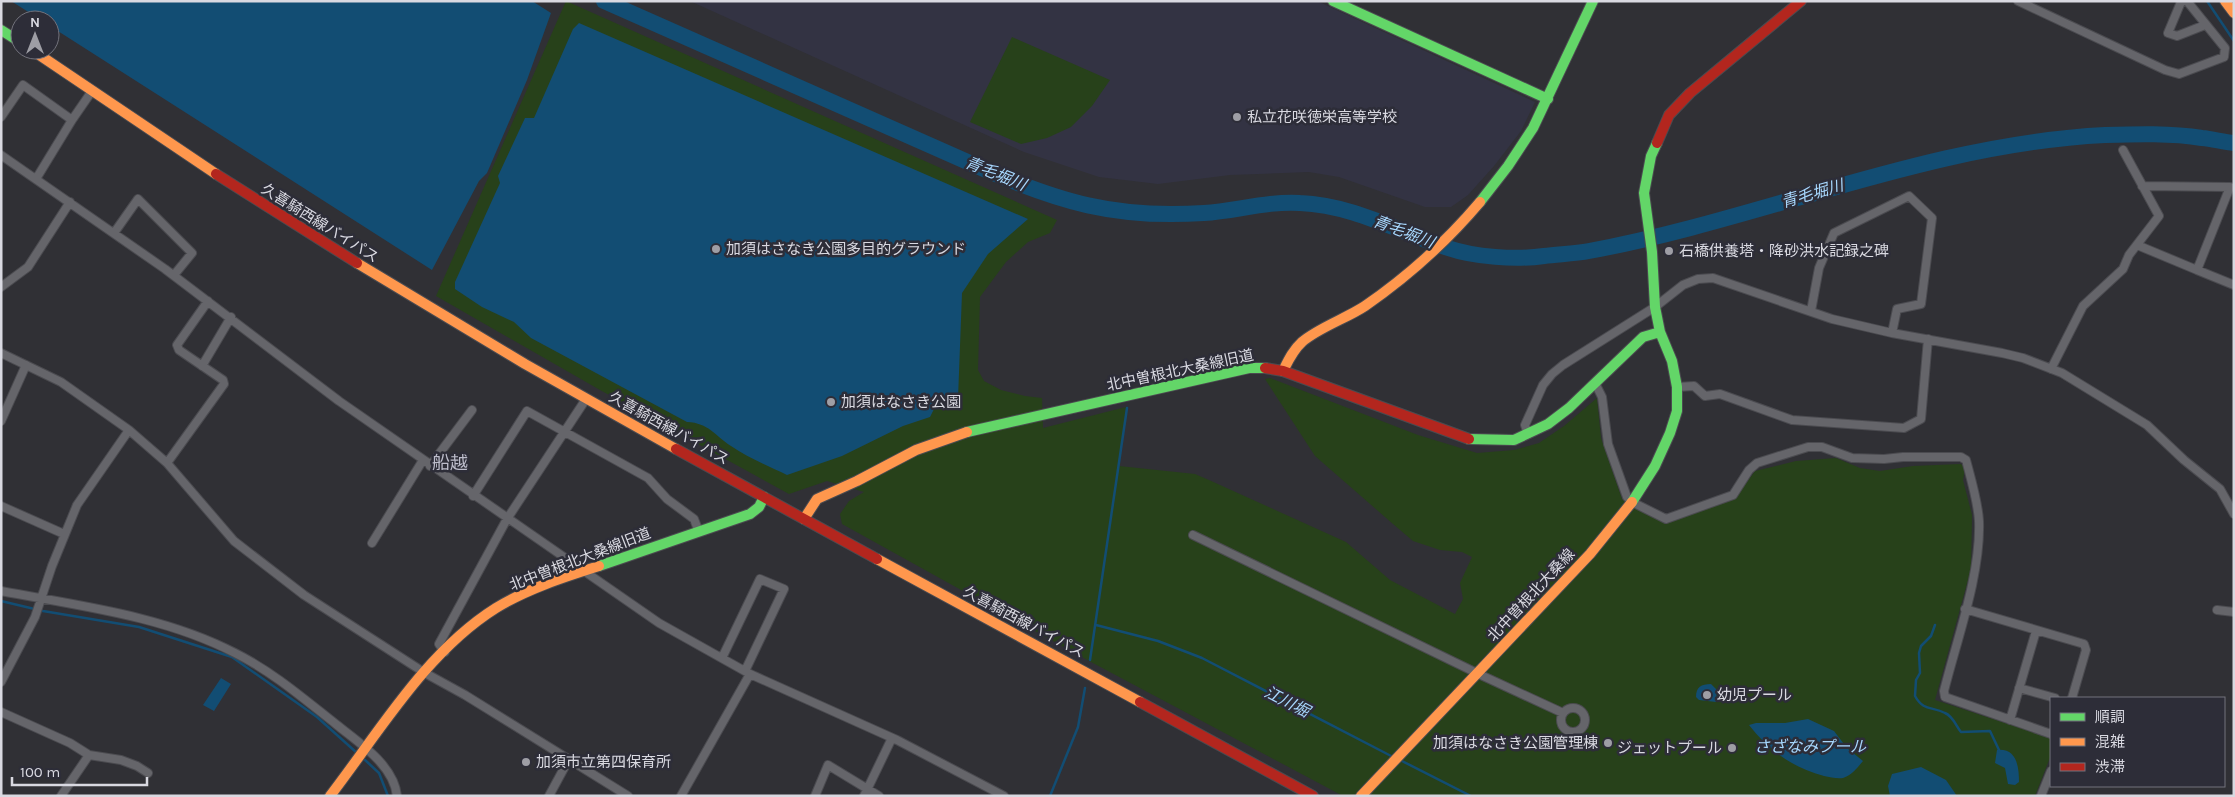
<svg xmlns="http://www.w3.org/2000/svg" width="2235" height="797" viewBox="0 0 2235 797" font-family="Karla,'Noto Sans JP',sans-serif">
  <style>
    .built { fill: #333343 }
    .green { fill: #27411a }
    .water { fill: #124d73 }
    .lines { fill: none; stroke-linecap: round; stroke-linejoin: round }
    .stream { stroke: #124d73; stroke-width: 2.5 }
    .river { stroke: #124d73; stroke-width: 16 }
    .street-casing { stroke: #4b4b50; stroke-width: 10 }
    .fast-casing { stroke: #4b4b50; stroke-width: 12 }
    .slow-casing { stroke: #4b4b50; stroke-width: 12 }
    .jam-casing { stroke: #4b4b50; stroke-width: 12 }
    .street { stroke: #65656a; stroke-width: 8 }
    .fast { stroke: #63d668; stroke-width: 10 }
    .slow { stroke: #ff974d; stroke-width: 10 }
    .jam { stroke: #b3261e; stroke-width: 10 }
    .poi-dot { fill: #9e9ea5; stroke: #2d2d38; stroke-width: 2 }
    .labels { text-anchor: middle; stroke-width: 5; stroke-linejoin: round; paint-order: stroke }
    .poi-label { font-size: 15px; fill: #d9d9e1; stroke: #2d2d38; text-anchor: start }
    .street-label { font-size: 15px; fill: #d9d9e1; stroke: #2d2d38 }
    .water-label { font-size: 16px; font-style: italic; fill: #a7d7fd; stroke: #2d2d38 }
    .quarter-label { font-size: 18px; fill: #bdbdcb; stroke: #2d2d38 }
  </style>
  <rect width="100%" height="100%" fill="#303035"/>
  <path class="built" d="M690,1h627l218,101 -14,29 -27,35 -26,29 -17,12h-26l-86,-30 -30,-5 -79,3 -72,9 -59,-7 -75,-25z"/>
  <path class="green" d="M566,1l491,219 -7,13 -22,9 -22,20 -26,35 -2,73 6,11 17,9 24,6 17,2 1,30 83,-21 -7,59 76,8 14,6 137,62 44,38 65,34 8,-15 -3,-16 12,-26 -10,-5 -22,-2 -27,-9 -20,-17 -78,-68 -50,-77 5,-1 148,57 59,18 37,-3 25,-7 25,-17 33,-28 4,40 21,61 44,24 69,-25 20,-27 41,-10 40,-3 24,10 20,3 33,-5 48,-2 4,5 -2,11 9,35 -1,54 -36,131 116,38v17l-16,41h-692l-252,-134 -249,-138 -2,-10 9,-13 15,-9 -37,-11 -38,13 -189,-104 -164,-94z
    M1012,37l98,43 -18,26 -21,21 -24,11 -26,6 -51,-22z"/>
  <path class="water" d="M11,1h521l19,12 -24,67 -40,93 -8,8 -47,89 -382,-244v-6h-9z
    M579,23l449,196 -40,35 -26,39 -4,106 -21,4 -7,14 -27,9 -61,30 -55,19c-18,-9 -39,-17 -56,-29 -17,-11 -22,-23 -44,-24l-156,-84 -17,-16 -32,-15 -27,-18v-7l45,-99 -2,-7 27,-58h9l39,-89z
    M221,678l10,6 -17,27 -11,-6z
    M1711,684l6,6 -1,12 -17,-2 -3,-3c0,-10 5,-13 15,-13z
    M1808,719l26,12 13,17 16,13c-6,7 -11,14 -20,17 -6,1 -13,-1 -19,-2 -31,-8 -56,-26 -75,-51l7,-2h29z
    M1997,750c20,-2 22,17 22,32l-4,3 -7,-1 -3,-16 -10,-5z
    M1921,767l25,13 11,16h-67l-2,-10 4,-12z"/>
  <g class="lines">
    <path class="stream" d="M2207,1l27,40
      M1,601l42,10 96,16 93,30 85,60 40,36
      M1096,625l62,16 44,17 193,100
      M1935,625l-4,11 -10,10 -2,7 1,20 -4,7 -1,16c9,16 17,10 30,17 8,3 11,13 16,19l29,-1 9,19
      M1090,660l37,-252
      M365,760l14,13 9,23
      M1400,760l71,36
      M1050,796l28,-69 7,-39"/>
    <path class="river" d="M604,1l375,166c80,35 136,52 225,46 32,-2 63,-12 96,-10 53,2 99,29 148,45 26,9 68,12 96,8 14,-2 30,-2 45,-5 173,-32 338,-107 516,-116 32,-1 66,-2 97,3 11,1 21,4 32,5"/>
    <defs>
      <path id="street" d="M2018,1l147,69 14,4 45,-17 1,-9 -38,-47
        M2181,2l-13,31 9,3 28,-11
        M1,117l22,-32 49,35 -36,59
        M72,120l20,-29
        M1,155l164,114 174,132 320,222 91,51 147,66 107,56
        M114,233l24,-34 54,54 -18,22
        M2137,245l60,25 33,-83 -88,-1
        M2197,270l37,15
        M1,287l27,-20 42,-65
        M1811,311l8,-43 15,-35 75,-37 23,22 -11,86 -24,5 -5,24
        M1,353l60,29 68,48 38,33 67,78 70,54 121,78 40,22 163,101
        M202,366l29,-49
        M2051,369l32,-63 40,-37 6,-14 30,-39 -36,-66
        M1595,383l7,14 6,47 19,53 5,5 34,17 67,-24 16,-25 8,-7 51,-16h14l30,11 32,1 19,-2h58l5,3c5,19 12,42 13,61 2,53 -22,118 -35,170l1,6 106,37
        M1677,387l17,-1 11,10 15,-2 72,26 112,8 17,-9 7,-80
        M1,421l25,-56
        M1528,434l-3,-9 18,-40 9,-11 11,-9 92,-58 28,-22 15,-6 15,-1 119,41 60,14 110,20 21,5 39,15 85,52 37,35 36,29 14,25
        M167,463l57,-79 -1,-4 -44,-30 -2,-5 31,-44
        M430,466l42,-56
        M473,496l54,-85 121,67 19,21 27,20 5,13
        M1,506l63,28
        M1193,535l290,141 80,37
        M372,543l51,-83
        M1,591c79,15 163,25 234,62 38,19 69,46 102,72 22,18 57,40 60,71
        M1965,609l119,35 2,6 -14,48
        M2217,610l17,2
        M445,652l-6,-8 68,-125 79,-120
        M722,658l38,-79 24,10 -39,82
        M1,682l34,-65 17,-51 25,-61 52,-75
        M2019,688l36,10
        M1561 720a12 12 0 1 1 24 0a12 12 0 1 1-24 0Z
        M1,712l69,31 19,12 32,5 16,6 11,7
        M2010,720l26,-89
        M61,796l28,-41
        M549,796l20,-37
        M681,796l69,-122
        M815,796l13,-31 51,31
        M864,796l28,-58
        M2041,796l10,-25"/>
      <path id="fast" d="M1333,1l215,98
        M1,30l19,12
        M1480,202l28,-36 25,-38 60,-127
        M967,432l282,-64h16
        M1469,439l45,1 34,-16 21,-16 74,-71 17,-5
        M1632,502l23,-36 15,-33 7,-22v-24l-5,-26 -12,-29 -5,-25 -3,-55 -8,-59 7,-37 6,-13
        M599,566l151,-52 9,-7 5,-10"/>
      <path id="slow" d="M2225,1l9,12
        M32,50l184,124
        M357,263l168,101 151,85
        M1283,371c5,-10 10,-21 19,-29 16,-14 45,-24 63,-36 42,-29 82,-65 115,-104
        M804,519l13,-20 40,-18 59,-31 51,-18
        M877,559l263,143
        M330,796c50,-65 96,-144 166,-188 31,-19 68,-31 103,-42
        M1361,796l229,-242 42,-52"/>
      <path id="jam" d="M1657,143l12,-28 21,-22 111,-92
        M216,174l141,89
        M1265,368l18,3 186,68
        M676,449l201,110
        M1140,702l173,94"/>
    </defs>
    <use href="#street" class="street-casing"/>
    <use href="#fast" class="fast-casing"/>
    <use href="#slow" class="slow-casing"/>
    <use href="#jam" class="jam-casing"/>
    <use href="#street" class="street"/>
    <use href="#fast" class="fast"/>
    <use href="#slow" class="slow"/>
    <use href="#jam" class="jam"/>
  </g>
  <g class="poi-dot">
    <circle cx="1237" cy="117" r="5"/>
    <circle cx="716" cy="249" r="5"/>
    <circle cx="1669" cy="251" r="5"/>
    <circle cx="831" cy="402" r="5"/>
    <circle cx="1707" cy="695" r="5"/>
    <circle cx="1608" cy="743" r="5"/>
    <circle cx="1732" cy="748" r="5"/>
    <circle cx="526" cy="762" r="5"/>
  </g>
  <g class="labels">
    <g class="poi-label">
      <text x="1247" y="122">私立花咲徳栄高等学校</text>
      <text x="726" y="254">加須はさなき公園多目的グラウンド</text>
      <text x="1679" y="256">石橋供養塔・降砂洪水記録之碑</text>
      <text x="841" y="407">加須はなさき公園</text>
      <text x="1717" y="700">幼児プール</text>
      <text x="1598" y="748" text-anchor="end">加須はなさき公園管理棟</text>
      <text x="1722" y="753" text-anchor="end">ジェットプール</text>
      <text x="536" y="767">加須市立第四保育所</text>
    </g>
    <g class="street-label">
      <text transform="translate(320 223) rotate(32)" y="5">久喜騎西線バイパス</text>
      <text transform="translate(1180 370) rotate(-12)" y="5">北中曽根北大桑線旧道</text>
      <text transform="translate(669 428) rotate(29)" y="5">久喜騎西線バイパス</text>
      <text transform="translate(580 559) rotate(-21)" y="5">北中曽根北大桑線旧道</text>
      <text transform="translate(1531 595) rotate(-47)" y="5">北中曽根北大桑線</text>
      <text transform="translate(1024 622) rotate(28)" y="5">久喜騎西線バイパス</text>
    </g>
    <g class="water-label">
      <text transform="translate(996 173) rotate(22)" y="6">青毛堀川</text>
      <text transform="translate(1812 193) rotate(-16)" y="6">青毛堀川</text>
      <text transform="translate(1404 231) rotate(21)" y="6">青毛堀川</text>
      <text transform="translate(1287 701) rotate(27)" y="6">江川堀</text>
      <text x="1810" y="752">さざなみプール</text>
    </g>
    <g class="quarter-label">
      <text x="450" y="469">船越</text>
    </g>
  </g>
  <rect width="2235" height="797" fill="none" stroke="#d9d9e1" stroke-width="5"/>
  <rect x="2050" y="697" width="175" height="90" fill="#2d2d38" stroke="#72727c"/>
  <rect x="2060" y="713" width="25" height="8" fill="#63d668" stroke="#72727c"/>
  <text x="2095" y="722" font-size="15" fill="#d9d9e1">順調</text>
  <rect x="2060" y="738" width="25" height="8" fill="#ff974d" stroke="#72727c"/>
  <text x="2095" y="747" font-size="15" fill="#d9d9e1">混雑</text>
  <rect x="2060" y="763" width="25" height="8" fill="#b3261e" stroke="#72727c"/>
  <text x="2095" y="772" font-size="15" fill="#d9d9e1">渋滞</text>
  <g transform="translate(35 35)"><circle r="24" fill="#2d2d38" stroke="#72727c"/>
  <path d="M0-4L9 19L0 12L-9 19Z" fill="#9e9ea5"/>
  <text y="-8" font-size="14" font-weight="bold" text-anchor="middle" fill="#d9d9e1">N</text>
  </g>
  <path d="M12 777v8h135v-8" fill="none" stroke="#d9d9e1" stroke-width="2.5"/>
  <text x="20" y="777" font-size="15" fill="#d9d9e1" stroke="#2d2d38" stroke-width="4" paint-order="stroke">100 m</text>
</svg>
